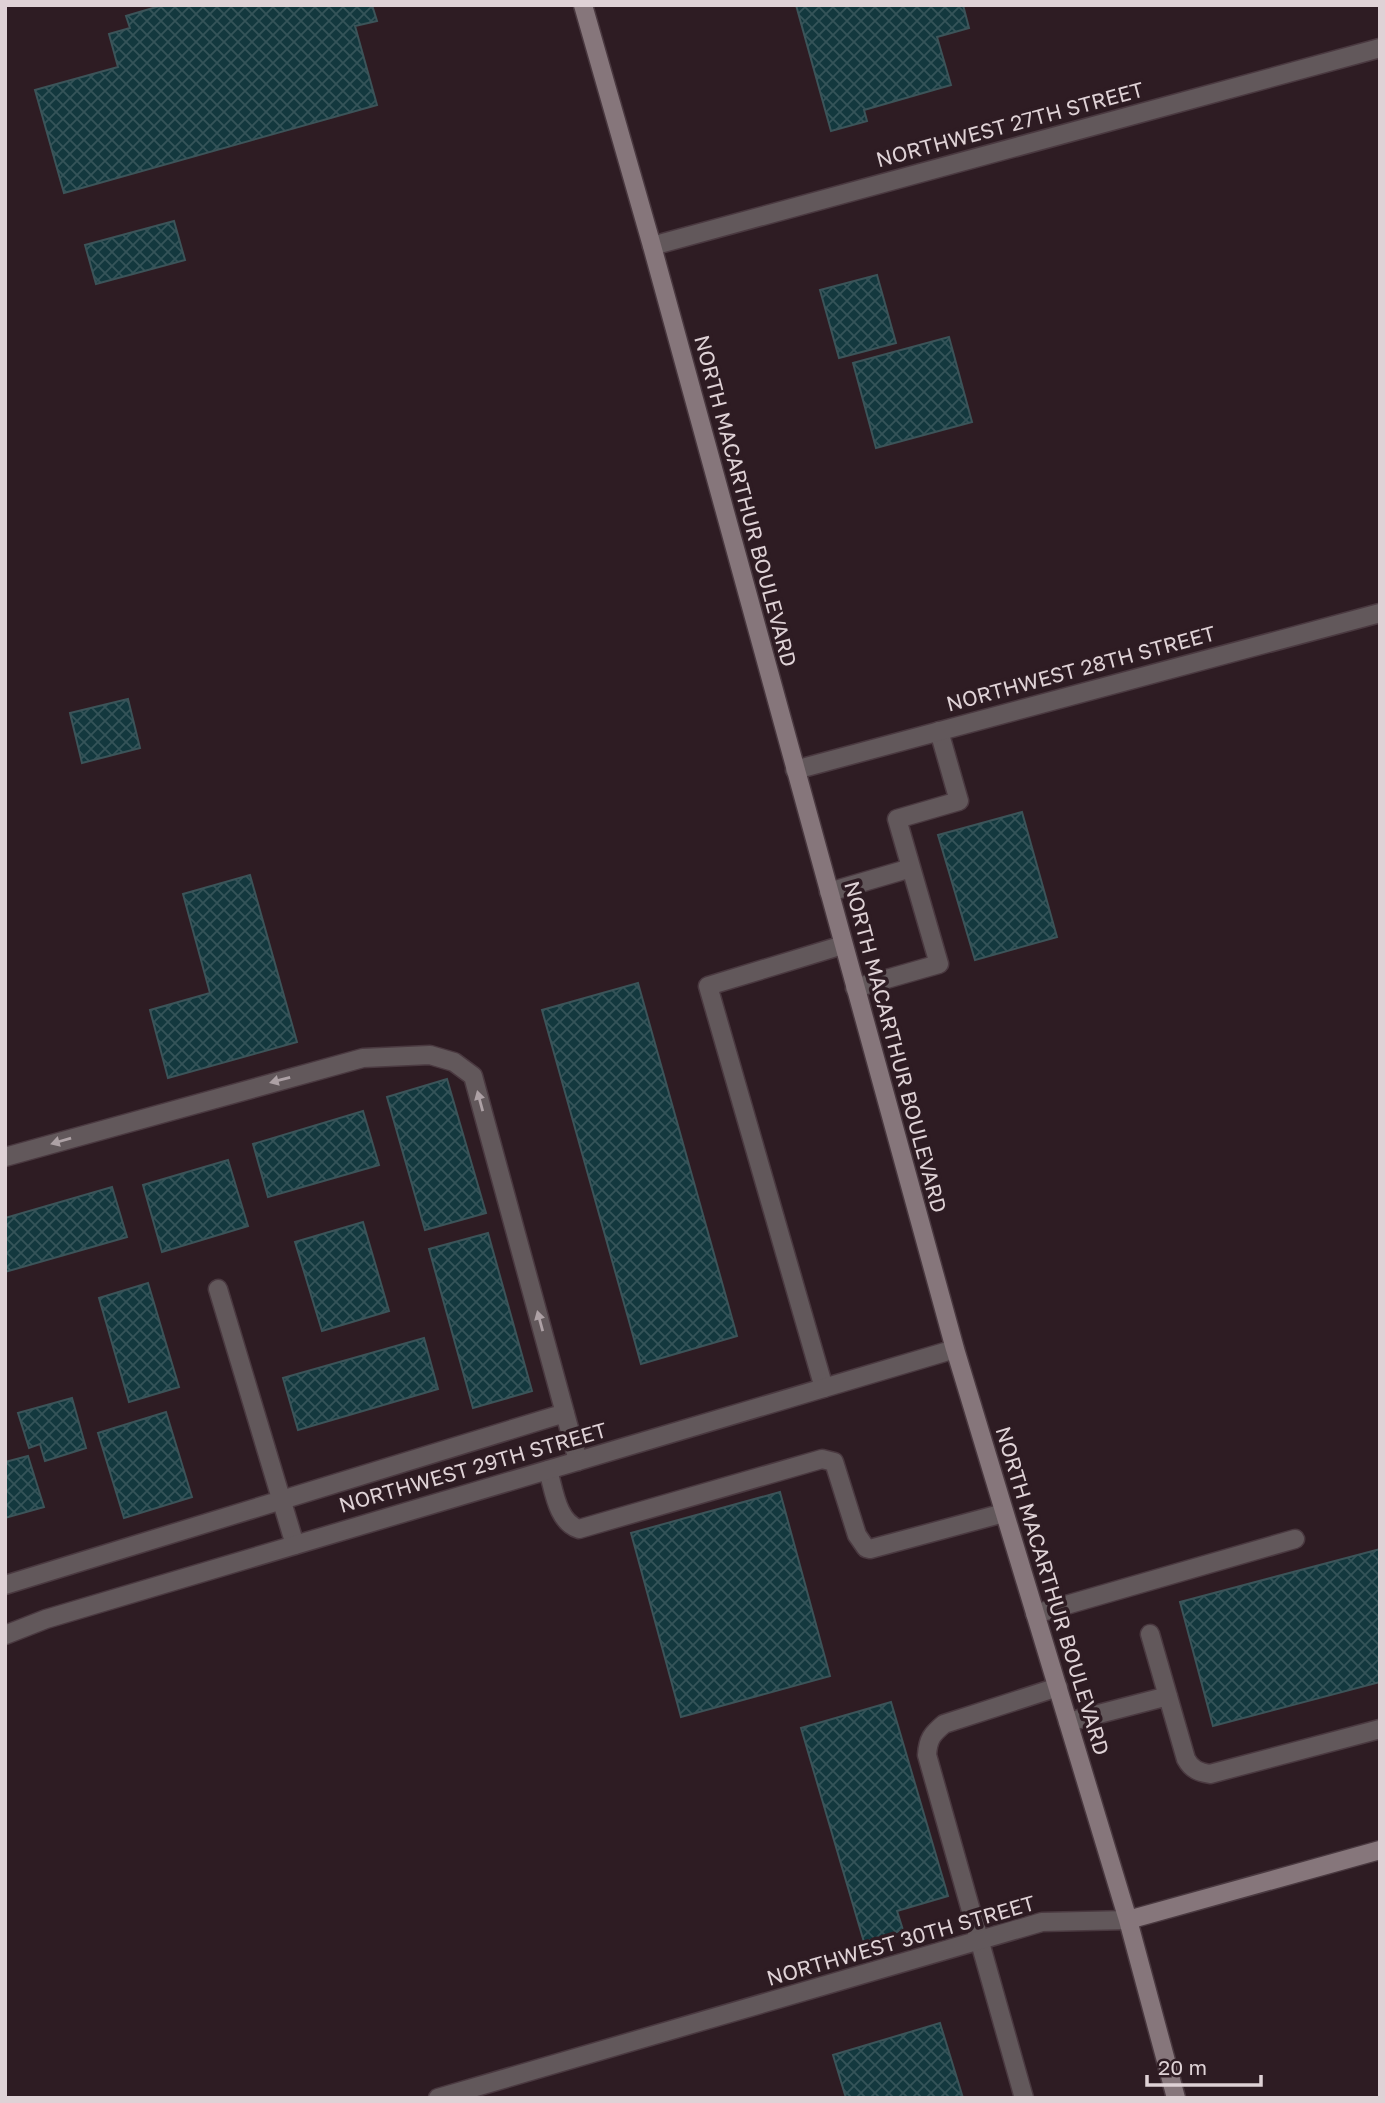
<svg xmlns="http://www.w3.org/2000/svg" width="1385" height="2103" viewBox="0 0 1385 2103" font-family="'Golos Text',sans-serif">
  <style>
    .building { fill: url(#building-cross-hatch); stroke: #3c5459; stroke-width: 2 }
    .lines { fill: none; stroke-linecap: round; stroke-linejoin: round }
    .lane-casing { stroke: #4a3940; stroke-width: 21 }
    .street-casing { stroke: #4a3940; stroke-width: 21 }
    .secondary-casing { stroke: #4a3940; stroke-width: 21 }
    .lane { stroke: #62585b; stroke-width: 18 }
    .street { stroke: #62585b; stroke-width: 18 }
    .secondary { stroke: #86767b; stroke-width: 18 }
    .oneway { fill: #ada1a5 }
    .labels { text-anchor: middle; stroke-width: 7; stroke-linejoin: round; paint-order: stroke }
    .street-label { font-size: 21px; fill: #dfd2d6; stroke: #2e1c23 }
  </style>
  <defs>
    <pattern id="building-cross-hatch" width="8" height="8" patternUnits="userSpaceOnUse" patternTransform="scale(1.75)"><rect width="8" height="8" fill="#13383e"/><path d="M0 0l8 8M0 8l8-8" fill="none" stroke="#355459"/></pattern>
  </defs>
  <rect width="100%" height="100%" fill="#2e1c23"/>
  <path class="building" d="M163,5h209l5,16 -22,5 22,79 -313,88 -29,-103 83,-23 -9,-33 21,-6 -4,-12z
    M796,5h167l6,23 -32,9 14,48 -87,25 3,11 -36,10z
    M174,221l11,39 -89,24 -11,-39z
    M877,275l19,68 -57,15 -19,-68z
    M949,337l23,85 -96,26 -23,-85z
    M128,699l12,49 -58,15 -12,-50z
    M1022,812l35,125 -82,23 -37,-125z
    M250,875l47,167 -129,36 -18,-68 60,-17 -27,-99z
    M638,983l99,353 -96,28 -99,-354z
    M447,1079l39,134 -61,17 -38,-133z
    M363,1111l16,54 -111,32 -15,-53z
    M228,1160l20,66 -86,26 -19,-67z
    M112,1187l15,50 -122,35v-54z
    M363,1222l26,89 -67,20 -27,-89z
    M488,1233l44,158 -59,17 -44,-159z
    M148,1283l31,104 -50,15 -30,-104z
    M424,1338l14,51 -140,41 -15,-52z
    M72,1398l14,50 -41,13 -5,-17 -11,4 -11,-35z
    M166,1412l26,85 -68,21 -26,-85z
    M28,1456l16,51 -39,11v-56z
    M780,1492l50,184 -149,41 -50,-184z
    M1380,1549v133l-167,44 -33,-124z
    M891,1702l57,194 -51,15 6,19 -39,12 -63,-214z
    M940,2023l23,75h-117l-13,-43z"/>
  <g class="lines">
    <defs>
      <path id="lane" d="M829,892l82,-24
        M855,988l84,-24 -42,-145 62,-18 -20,-70
        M5,1157l358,-99 67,-3 24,7 19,14 105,385
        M218,1289l77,256
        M824,1388l-116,-402 135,-41
        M548,1470c6,20 9,52 31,59l243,-70 12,3 23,73 9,13 4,1 134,-36
        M5,1585l560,-172
        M1035,1614l260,-75
        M1150,1634l36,125c6,11 13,13 24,15l170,-45
        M1068,1722l100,-26
        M1024,2098l-97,-343c1,-16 5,-21 17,-31l114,-37"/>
      <path id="street" d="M652,246l728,-198
        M795,770l585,-157
        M5,1635l41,-16 909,-270
        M438,2098l604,-176 86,-2"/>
      <path id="secondary" d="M583,5l69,241 303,1103 173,571 48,178
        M1128,1920l252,-70"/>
    </defs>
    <use href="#lane" class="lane-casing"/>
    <use href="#street" class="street-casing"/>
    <use href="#secondary" class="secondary-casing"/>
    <use href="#lane" class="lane"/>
    <use href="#street" class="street"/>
    <use href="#secondary" class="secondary"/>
  </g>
  <defs><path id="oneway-solid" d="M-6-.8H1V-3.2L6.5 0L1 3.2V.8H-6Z" transform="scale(1.75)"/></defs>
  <g class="oneway">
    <use href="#oneway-solid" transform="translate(280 1080) rotate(165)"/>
    <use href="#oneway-solid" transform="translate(480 1101) rotate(-105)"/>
    <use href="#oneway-solid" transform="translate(61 1141) rotate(164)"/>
    <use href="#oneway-solid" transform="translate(540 1321) rotate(-105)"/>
  </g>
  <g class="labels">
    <g class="street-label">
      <text transform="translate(1010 125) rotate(-15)" y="7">NORTHWEST 27TH STREET</text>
      <text transform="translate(745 501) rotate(75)" y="7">NORTH MACARTHUR BOULEVARD</text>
      <text transform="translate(1081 669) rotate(-15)" y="7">NORTHWEST 28TH STREET</text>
      <text transform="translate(895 1047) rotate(75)" y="7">NORTH MACARTHUR BOULEVARD</text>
      <text transform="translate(473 1468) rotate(-16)" y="7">NORTHWEST 29TH STREET</text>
      <text transform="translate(1052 1591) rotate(73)" y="7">NORTH MACARTHUR BOULEVARD</text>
      <text transform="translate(901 1941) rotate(-16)" y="7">NORTHWEST 30TH STREET</text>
    </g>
  </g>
  <rect width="1385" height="2103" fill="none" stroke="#dfd2d6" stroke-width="14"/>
  <path d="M1147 2075v10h114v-10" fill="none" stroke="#dfd2d6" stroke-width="3.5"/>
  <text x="1158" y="2075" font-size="21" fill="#dfd2d6" stroke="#2e1c23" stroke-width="5" paint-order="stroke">20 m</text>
</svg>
